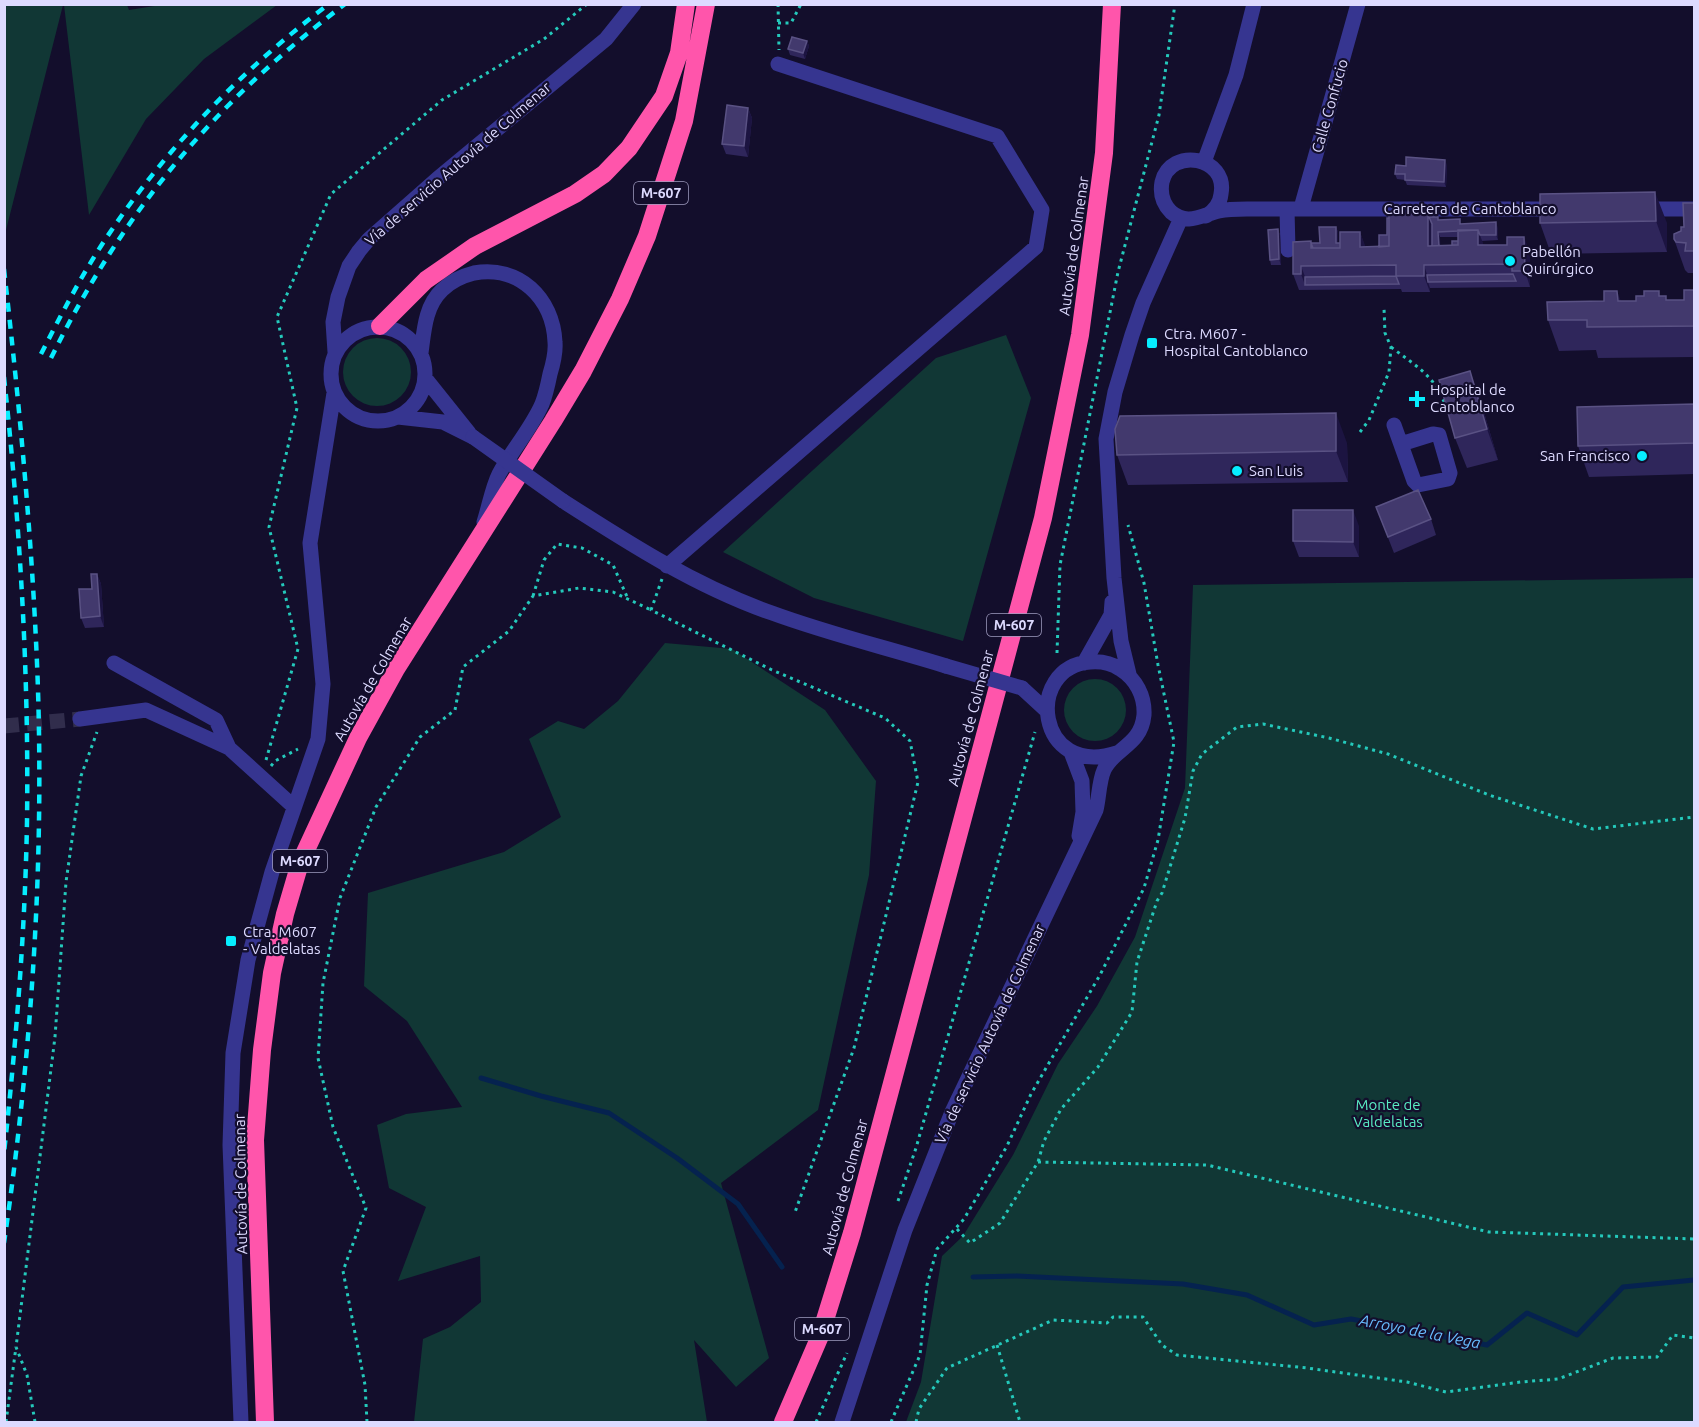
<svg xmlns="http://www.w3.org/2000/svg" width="1699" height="1427" viewBox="0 0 1699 1427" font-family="Ubuntu,sans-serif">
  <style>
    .green { fill: #113735 }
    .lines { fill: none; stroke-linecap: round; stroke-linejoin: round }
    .stream { stroke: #05224f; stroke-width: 5 }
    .minor-tunnel { stroke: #312d4c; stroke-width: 15; stroke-dasharray: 15 8; stroke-linecap: butt }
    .path { stroke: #24c9bb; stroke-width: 3; stroke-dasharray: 3 4.5; stroke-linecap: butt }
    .minor { stroke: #363590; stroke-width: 15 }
    .highway { stroke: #ff55ab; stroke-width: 18 }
    .rail { stroke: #06edff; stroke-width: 4.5; stroke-dasharray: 9 8; stroke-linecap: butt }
    .minor-bridge { stroke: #363590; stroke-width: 15 }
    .wall { fill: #2f265b; fill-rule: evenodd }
    .shaded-wall { fill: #1c1441 }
    .building { fill: #42396d; stroke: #5a5284; stroke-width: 1.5 }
    .poi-dot { fill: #06edff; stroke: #130e2c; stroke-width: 2 }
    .labels { text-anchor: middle; stroke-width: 4.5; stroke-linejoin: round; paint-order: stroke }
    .shield { fill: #130e2c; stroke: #a09dc0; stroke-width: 1.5 }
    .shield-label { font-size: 14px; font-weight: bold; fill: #dddaff }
    .street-label { font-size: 15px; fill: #dddaff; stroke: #130e2c }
    .poi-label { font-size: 15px; fill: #dddaff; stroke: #130e2c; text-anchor: start }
    .park-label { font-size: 15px; fill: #59ecc3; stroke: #130e2c }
    .water-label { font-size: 16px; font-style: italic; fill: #68bdff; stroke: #130e2c }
  </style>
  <rect width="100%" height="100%" fill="#130e2c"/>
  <path class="green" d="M5,4l58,1 -58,229 -1,-229z
    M167,4l110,1 -73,54 -58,60 -57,96 -25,-210h63l2,5z
    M1006,335l25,63 -68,243 -149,-43 -91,-46 213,-194z
    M343 372a34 34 0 1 1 68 0a34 34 0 1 1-68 0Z
    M1694,578v844h-788l15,-40 21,-126 21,-20 50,-81 45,-91 39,-58 38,-69 50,-149 8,-203z
    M665,643l67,6 93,61 51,71 -7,94 -51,235 -97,73 48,175 -33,29 -42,-47 13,82h-293l9,-83 27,-12 31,-25 -1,-46 -82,25 28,-74 -37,-19 -12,-63 29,-11 56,-7 -55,-86 -43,-35 4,-93 136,-41 57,-35 -32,-78 29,-18 26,8 34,-28z
    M1064 710a31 31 0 1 1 62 0a31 31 0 1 1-62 0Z"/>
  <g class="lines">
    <path class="stream" d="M481,1078l60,18 68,17 68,45 61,46 44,63
      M973,1277l44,-1 166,8 64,11 67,30 37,-6 136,26 40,-32 50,22 46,-48 71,-7"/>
    <path class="minor-tunnel" d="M4,726l76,-7"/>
    <path class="path" d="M778,4l1,46
      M778,23h13l10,-19
      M1391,347c22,17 43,28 53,55
      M1360,432l9,-12 20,-48 2,-25 -6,-14 -1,-25
      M662,579l-11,31 121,60 113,48 25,23 8,41 -64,266 -60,167
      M533,596l11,-36 13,-16 25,4 31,17 15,34
      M1057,653l3,-88 58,-293 41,-157 16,-111
      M266,760l32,-111 -29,-122 28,-119 -20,-91 54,-123 111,-94 102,-61 43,-35
      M271,766l4,-5 23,-12
      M1038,1162l169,3 282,67 205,7
      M898,1201l18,-53 119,-416
      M957,1229l13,14 30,-20 38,-61 6,-21 17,-32 37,-42 34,-55 5,-50 20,-61 5,-8 23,-75 8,-47 9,-17 35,-27 26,-3 66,14 59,16 101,41 104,34 101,-12
      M997,1345l23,77
      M6,1422l10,-75
      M35,1422l-8,-47 -11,-28 39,-310 11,-155 15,-106 16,-44
      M367,1422l-2,-37 -22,-114 23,-63 -33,-81 -15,-69 5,-75 17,-85 36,-91 44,-70 35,-27 8,-43 46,-36 24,-35 46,-8 34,4 38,18
      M816,1422l31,-69
      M891,1422l29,-67 7,-70 10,-36 27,-30 43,-73 24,-52 69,-119 44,-87 14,-48 16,-98 -16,-77 -14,-82 -16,-58
      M916,1422l3,-13 28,-41 106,-48 54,3 6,-6h30l19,28 15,10 130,13 100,14 39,10 75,-10 37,-3 55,-21 44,-1 16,-22 21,3"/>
    <path class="minor" d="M1204,162l32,-87 18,-71
      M1301,208l57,-204
      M1287,209l1,41
      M1641,209h53
      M1206,216c8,-5 14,-12 15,-22 7,-37 -50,-48 -59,-12 -2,11 1,22 9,30 16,14 31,3 48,-1 9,-2 19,-2 28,-2h313
      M331 374a47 47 0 1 1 94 0a47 47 0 1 1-94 0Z
      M335,352l-2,-30 5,-25 11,-31 10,-15 10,-12 68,-60 169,-140 28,-35
      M421,353c3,-22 4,-47 21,-63 9,-9 20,-14 32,-17 45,-8 79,25 81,69 1,11 -2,22 -5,32 -2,10 -4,20 -8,30 -11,25 -30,46 -43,70 -7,14 -10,33 -15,48
      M425,378l44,55
      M398,417l45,5 30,15
      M1394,425l20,56 4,4 30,-6 2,-6 -11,-38 -6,-1 -32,10
      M563,501c67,43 134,86 209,112 57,21 116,35 174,53
      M667,566l369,-319 6,-37 -45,-74 -219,-72
      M114,663l102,57 13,28
      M1084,663l27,-48 1,-13
      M1129,674l-8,-33 -7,-63 -8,-139 9,-47 17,-57 11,-32 38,-85
      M1022,688l25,23
      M80,719l66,-9 83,38 64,58
      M1071,752l11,29 1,31 -4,24
      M241,1422l-11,-277 3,-92 15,-93 24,-88 46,-133 5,-55 -13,-141 24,-150
      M842,1422l63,-192 47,-118 144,-302c3,-12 3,-29 8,-40 10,-22 37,-24 40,-55 1,-19 -8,-36 -24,-46 -9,-6 -19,-8 -30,-7 -66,5 -54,117 27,91"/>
    <path class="highway" d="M380,326l46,-46 49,-34 100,-52 29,-20 25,-26 35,-52 15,-43 7,-49
      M265,1422l-10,-282 7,-90 10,-77 13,-59 15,-51 58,-125 38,-69 157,-248 30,-50 37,-72 27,-63 37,-115 22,-117
      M783,1422l37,-86 32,-103 191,-715 37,-183 24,-182 8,-149"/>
    <path class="rail" d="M4,269c14,124 26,247 32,372 10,201 -3,403 -32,602
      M41,354c19,-37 38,-74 60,-108 61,-94 139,-175 228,-242
      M51,358c73,-148 162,-254 294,-354
      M4,377c16,148 25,297 23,445 -2,111 -11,221 -23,331"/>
    <path class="minor-bridge" d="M473,437l90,64
      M946,666l76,22"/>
  </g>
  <path class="wall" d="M807,41l2,5 -4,13 -15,-4 -2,-6z
    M748,108l4,10 -4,39 -22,-3 -4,-10z
    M1447,165l-1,22 -39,-2 -2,-5 -8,-1 -2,-5 11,-8z
    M1540,194l127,29v29l-116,2 -11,-31z
    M1695,203v75l-2,-5h-5l-3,-3 -11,-31 10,-12z
    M1428,213l1,4 10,3 23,4 36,4v12l-16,1 1,4 47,8v34l-100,1v4h-28l-1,-3 -102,1 -6,-16 18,-33v2h9l16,-16 2,5v11h2l20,-11 5,15h14l8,-12zM1440,237h18v4l-6,4 -12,1z
    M1278,229l2,6 1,30h-10l-1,-5z
    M1661,296l6,4 28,26v31l-97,1 -2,-8 -37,1 -11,-31 73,-19h15z
    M1481,402l17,58 -31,8 -12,-30z
    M1695,404v70l-106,3 -11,-31z
    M1347,443l1,39 -220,3 -11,-30z
    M1376,507l55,12 5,16 -42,18z
    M1359,526v31h-60l-6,-16z
    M97,574l4,10 3,43 -19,1 -4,-10z"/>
  <path class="shaded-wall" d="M807,41l2,5 -4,13 -2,-6z
    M748,108l4,10 -4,39 -4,-11z
    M1445,160l2,5 -1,22 -2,-5z
    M1655,192l12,31v29l-11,-31z
    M1428,213l6,16v27l-6,-10z
    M1496,222l2,6v12l-2,-5z
    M1336,227l2,5v16l-2,-5z
    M1278,229l2,6 1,30 -2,-6z
    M1478,230l6,16 -6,-1z
    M1360,232l6,16 -6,-1z
    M1438,232l2,5 1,24 -2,-5z
    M1524,237l6,16v34l-5,-16z
    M1424,265l5,16 -1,1 2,6v4l-6,-16z
    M1301,266l6,16 -2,3 -4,-11z
    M1617,291l12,31 -11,-21z
    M1470,371l11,31 17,58 -11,-31z
    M1336,413l11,30 1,39 -12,-31z
    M1353,510l6,16v31l-6,-15z
    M97,574l4,10 3,43 -4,-11z"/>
  <path class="building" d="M792,37l15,4 -4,12 -15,-4z
    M727,105l21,3 -4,38 -22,-2z
    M1406,157l39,3 -1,22 -39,-2v-6h-10l1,-9 10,1z
    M1655,192l1,29 -116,2v-29z
    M1683,203h12v48h-10l1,-8 -10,-1 -2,-3v-5l7,-3v-4h3z
    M1428,213v33l30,-1v-15h20v15h29v-8h17l1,34h-13v-7l-88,1v11h-28v-11l-95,1v8h-8v-32l18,-1v7h29v-16h20v15l29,-1v-32z
    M1429,217h9v3l22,-1v5l36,-2v13h-16l-2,-5 -40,2 1,14h-7v-22z
    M1387,218h2v28l-10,1v-12h8z
    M1319,227h17v16h4v5h-27l-2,-5h9z
    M1278,229l1,30 -9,1 -2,-30z
    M1452,241h6v4h-6z
    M1513,274l3,7 -88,1 -1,-7z
    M1396,276l3,8 -94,1v-8z
    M1684,290h11v36l-108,1v-7h-39l-1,-18 57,-1v-10h13l1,10h18v-5h8v-5h15v5h7v4h18z
    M1470,371l17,58 -32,9 -16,-58z
    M1695,404v39l-117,3 -1,-39z
    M1336,413v38l-219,4 -2,-26 5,-13z
    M1418,490l13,29 -43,18 -12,-30z
    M1293,510h60v32l-60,-1z
    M91,574h6l3,42 -19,2 -2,-29h13z"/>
  <g class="poi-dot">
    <circle cx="1510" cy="261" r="6"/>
    <rect x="1146" y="337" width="12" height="12" rx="3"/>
    <path d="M1414 390h6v6h6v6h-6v6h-6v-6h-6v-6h6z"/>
    <circle cx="1642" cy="456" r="6"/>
    <circle cx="1237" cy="471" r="6"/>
    <rect x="225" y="935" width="12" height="12" rx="3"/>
  </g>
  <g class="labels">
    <g class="shield">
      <rect x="634" y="182" width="54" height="22" rx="4.5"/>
      <rect x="987" y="614" width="54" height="22" rx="4.5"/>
      <rect x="273" y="850" width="54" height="22" rx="4.5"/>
      <rect x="795" y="1318" width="54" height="22" rx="4.5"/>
    </g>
    <g class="shield-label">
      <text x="661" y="198">M-607</text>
      <text x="1014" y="630">M-607</text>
      <text x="300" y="866">M-607</text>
      <text x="822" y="1334">M-607</text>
    </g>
    <g class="street-label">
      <text transform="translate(1330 106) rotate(-74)" y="5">Calle Confucio</text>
      <text transform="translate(458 164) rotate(-41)" y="5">Vía de servicio Autovía de Colmenar</text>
      <text x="1470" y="214">Carretera de Cantoblanco</text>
      <text transform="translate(1074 246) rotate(-82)" y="5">Autovía de Colmenar</text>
      <text transform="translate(373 679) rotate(-60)" y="5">Autovía de Colmenar</text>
      <text transform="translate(971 718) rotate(-75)" y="5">Autovía de Colmenar</text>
      <text transform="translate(990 1034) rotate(-65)" y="5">Vía de servicio Autovía de Colmenar</text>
      <text transform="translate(241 1184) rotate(-91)" y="5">Autovía de Colmenar</text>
      <text transform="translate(845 1187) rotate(-75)" y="5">Autovía de Colmenar</text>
    </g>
    <g class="poi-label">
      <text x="1522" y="257">Pabellón<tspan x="1522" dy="17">Quirúrgico</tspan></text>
      <text x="1164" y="339">Ctra. M607 -<tspan x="1164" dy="17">Hospital Cantoblanco</tspan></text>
      <text x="1430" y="395">Hospital de<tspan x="1430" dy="17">Cantoblanco</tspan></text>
      <text x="1630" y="461" text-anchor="end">San Francisco</text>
      <text x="1249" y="476">San Luis</text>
      <text x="243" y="937">Ctra. M607<tspan x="243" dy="17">- Valdelatas</tspan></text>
    </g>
    <g class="park-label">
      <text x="1388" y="1110">Monte de<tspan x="1388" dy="17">Valdelatas</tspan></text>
    </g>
    <g class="water-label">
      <text transform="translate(1420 1331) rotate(11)" y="6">Arroyo de la Vega</text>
    </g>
  </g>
  <rect width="1699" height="1427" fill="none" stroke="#dddaff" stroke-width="12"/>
</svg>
